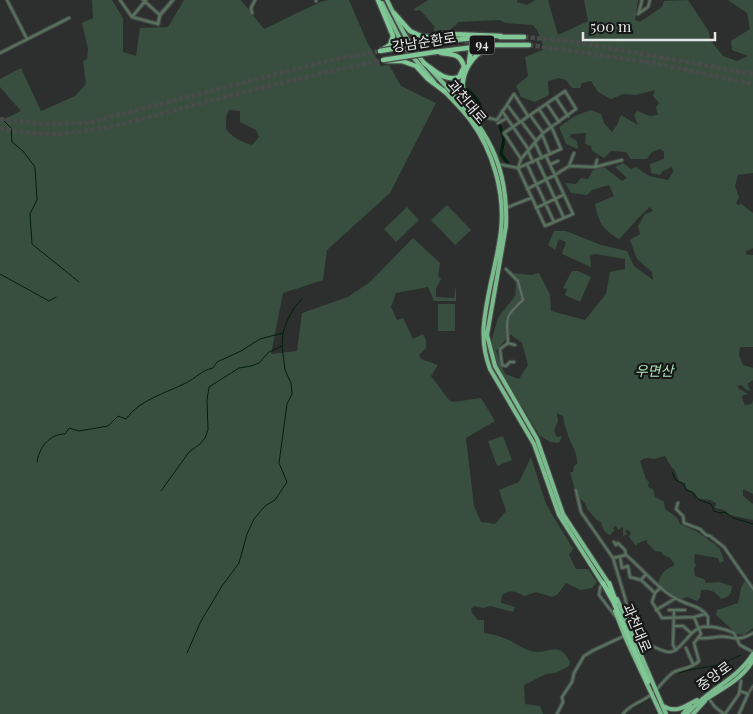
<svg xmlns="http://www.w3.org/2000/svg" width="753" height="714" viewBox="0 0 753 714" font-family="'Playfair Display','Noto Sans KR',serif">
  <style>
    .green { fill: #384f3f; fill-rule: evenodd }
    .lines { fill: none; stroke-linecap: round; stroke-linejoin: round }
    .stream { stroke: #01200d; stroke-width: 1 }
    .river { stroke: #01200d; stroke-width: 3 }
    .trunk-tunnel { stroke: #484b49; stroke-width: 4.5; stroke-dasharray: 4.5 2; stroke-linecap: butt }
    .pedestrian-casing { stroke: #4a4c4b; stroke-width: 4 }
    .minor-casing { stroke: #4a4c4b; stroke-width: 4.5 }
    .tertiary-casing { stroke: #4a4c4b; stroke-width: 5 }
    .primary-casing { stroke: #4a4c4b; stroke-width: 6 }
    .trunk-casing { stroke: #4a4c4b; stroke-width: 7 }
    .pedestrian { stroke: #56755e; stroke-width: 1 }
    .minor { stroke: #56755e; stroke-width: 2 }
    .tertiary { stroke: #56755e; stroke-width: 2.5 }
    .primary { stroke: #79bb8d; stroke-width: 4 }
    .trunk { stroke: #80c996; stroke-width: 4.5 }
    .trunk-bridge-casing { stroke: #4a4c4b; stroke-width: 7; stroke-linecap: butt }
    .trunk-bridge { stroke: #80c996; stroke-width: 4.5 }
    .labels { text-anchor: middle; stroke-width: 4.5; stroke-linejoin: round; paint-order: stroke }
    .shield { fill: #161716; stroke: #a7a9a8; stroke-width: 1 }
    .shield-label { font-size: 12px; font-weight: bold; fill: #e5e7e6 }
    .street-label { font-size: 14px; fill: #e5e7e6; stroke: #161716 }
    .park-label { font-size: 14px; font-style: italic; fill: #aae3ba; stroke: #161716 }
  </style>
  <rect width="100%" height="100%" fill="#2c2f2d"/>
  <path class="green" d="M92,0h20l11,18v34l13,4 4,-28 28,-1 16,-27h57l23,29 56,-27 8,-2h21l18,42 14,24 8,-1 12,21 35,17 -46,90 -63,57 -4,30 -40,13 -12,61 26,-3 5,-38 46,-16 22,-15 43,-44 27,25 -2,13 3,3 -5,10v8l18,1 2,-12v15h-22l-6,-14 -32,6 -5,14 6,13 6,-2 10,21 10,-5 3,6v8l-7,7 2,4 17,6 -7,11 18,24 4,2 28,-4 14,23 -29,17 8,68 7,16 14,2 11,-13 -7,-21 20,-8 12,-25 15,47 27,45 -4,6 7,14h12l9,13 -5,6 -11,2 -15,-7 -9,12 -5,2 -16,-5 -12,4c-8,-4 -14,-7 -22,-1l-1,8 14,4 -2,5 -23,-6 -7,2 -9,-2 -3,3 1,4 6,7h6v13c9,1 19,4 27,8 7,4 16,10 25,11 8,1 15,-5 24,-2 4,2 8,8 10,12l-1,4 -14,7 -9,1 -22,11 1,19 15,2 3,8h-543v-593l21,-10 -21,-24v-8l21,-11 20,43 34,-15 11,-12 -3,-23 4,-2 1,-10 -6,-26 11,-5zM229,110l11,1v11l16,8 3,7 -7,8c-11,-3 -19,-7 -26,-16v-12z
    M428,0h89v2l10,3 8,-5h13l10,35 30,-14 -4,-21h54l-3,20 5,2 22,-15 2,-6 24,-1 20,30 3,11 12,15 14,5 11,-5 -16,-6 -1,-9 19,-12 -3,-16 -19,-13h25v173l-15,2 -3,11 4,11 -3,6 2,2 3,-1 12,9v35l-8,4 3,3h5v92h-13l-1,8 4,10 10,3v12l-6,4 4,7 -4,-1 -6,-5 -3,1v2l10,6 -5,1 -1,3 3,7 7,-1 1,-4v94l-10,-5v7l10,8v16l-23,-5 -6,-5 -9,-2 1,-5 -6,-3 -13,-2 -2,-5 -9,-4 -1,-6 -6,-2 -5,-12 -2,-1 -7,-12 -11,3 -9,-1 -5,3 6,18 3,3 -1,5 5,2 2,8 9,5 1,7c6,5 13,7 15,15l16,7 17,12 7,6 4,12 -4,2 -2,-5 -23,-4 -1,7 2,4 -2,4 1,7 9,3 2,4 13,-1 13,4 -1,7 -4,4 -6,2c-5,-7 -11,-10 -20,-9l-1,8 -3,3 -10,-4 -7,3 -22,-16c2,-9 6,-15 16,-18v-3l-4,-5 -8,-4v-2l-7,-1 -8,-8v-3l-9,3 -2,3 -7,-9 2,-4 -3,-3h-3l2,4 -4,2v-9l-5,3 -2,-4h-1l-2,3 2,1 -5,5c-6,-2 -8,-8 -9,-13 -6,-1 -9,-9 -14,-13l-2,-6 -9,-9 -6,-22h3l1,-6 3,-2c1,-12 -7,-21 -10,-32 -2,-5 -3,-10 -4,-16l-6,-3 1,8 -4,10 3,6 5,-1 -3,7 -9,-1 -11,-7 -40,-66 -8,-26 7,-25 17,-22 1,-13 -5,-7 1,-3 20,2 7,-2 11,22 1,16 34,9 21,-26 4,-22 15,-3v-10l-30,-5 -5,2 1,11 -29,-13 4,-12 -7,-3 -4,11 -7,-5 6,-14h12l35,14 26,6 7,15 19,14 -1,-8 -15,-13 -7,-19 10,-6 -2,-8 7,-12 8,-3 -3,-4c-12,10 -20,21 -31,32 -17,-10 -20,-16 -24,-35l19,-8 -5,-11 -17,5 -5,5 -16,-2 -6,-10 11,1 5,-6 7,1 5,-9 11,-3 18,14 5,-3 -12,-11 8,-4 8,6 5,-2 13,9 19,4 5,-8 -1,-5 -9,4 -3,4 -9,-2 -1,-9 14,-5v-7l-4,-3 -8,3 -5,7h-16l-5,-7 -15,-1 -7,7 -12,-7 -1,-5 -6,-2 1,-11 -15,1 -1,3 7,4 1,8 -12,-5 -7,-17 16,-11 16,-6 10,4 3,9 8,9 5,-7 4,-10 17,10 -4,-10 3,-4 13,5 8,-1 -2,-8 3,-4 -6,-7 2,-6 -19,5 -13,-1 -12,5 -13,-7 -7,-11 -9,2 -2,5h-8l-6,-8 -7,-2 -11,3 1,14 -14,7 -14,-5 -5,-11 12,-10 -3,-19 20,-8 -8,-19 -4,-5 -27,-2 -7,-3 -40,2 -9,8h-11l-6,2 2,-5 -15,-17 -5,1 -1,-2zM510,334l12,9 6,22 -9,14 -14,-5 -9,-23z
    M447,205l24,25 -16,15 -24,-25z
    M407,207l12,13 -23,22 -12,-13z
    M572,271h6l13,6 -11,25 -15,-7 2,-6 -4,-1z
    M438,304h17v27h-17z
    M503,436l9,24 -15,6 -9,-25z
    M744,582h6l3,3v43l-9,7 -7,-1 -21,-19 1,-5 21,-7 3,-15z"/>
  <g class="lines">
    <path class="stream" d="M3,120l8,8 1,14 11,9 12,16 2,33 -7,14 2,30 47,38
      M0,274l49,27 7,-4
      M37,462c2,-14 12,-28 28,-28l4,-6 10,3 29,-5 10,-10 8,3c13,-19 40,-26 60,-36 10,-5 16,-13 27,-15l4,-6 24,-11 19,-12 23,-6c4,-14 9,-24 19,-34
      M672,472l3,7 8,5 4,6 5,2 7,8 12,4 3,7 6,2 5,-1 8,6 20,6
      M161,491l28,-39 11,-8 5,-6 3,-8 -1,-30 2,-13 30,-19 12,-2 8,-3 10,-11 13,-6
      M187,653l14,-32 21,-35 17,-23 8,-29 7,-15 11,-13 10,-6 12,-18 -8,-19 8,-59 5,-10 -1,-11 -6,-13 -3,-24 1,-13
      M679,673l10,-3 30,-5 22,-10
      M626,714l3,-4 19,-10"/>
    <path class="river" d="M450,82c16,5 30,14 32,32
      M499,123l5,16 -3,15 8,11"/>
    <path class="trunk-tunnel" d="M453,36l12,4 6,9
      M524,37l45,4 184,33
      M529,45l125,18 99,21
      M0,119l40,5 47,-1 244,-63 49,-9
      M0,128c70,17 130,-7 198,-24 61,-16 123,-31 185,-44
      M649,682l15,31"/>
    <defs>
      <path id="pedestrian" d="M748,694l5,-8"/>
      <path id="minor" d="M7,0l20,39
        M120,0l12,17 26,7
        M143,0l17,15
        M316,0v1
        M639,12l3,-12
        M252,13l-1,-5 4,-8
        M638,14l10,-7 2,-7
        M132,17l14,-17
        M0,53l69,-35
        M556,98l12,18
        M547,104l12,18
        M508,106l12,16
        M539,109l12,18
        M502,111l27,39
        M472,114l25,6 17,-26 14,22
        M530,115l13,18
        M521,121l15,20
        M498,123l9,-5
        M542,134l8,20
        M535,143l7,15
        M528,151l5,11
        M537,160l27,58
        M498,164l20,4 43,-19 -9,-21
        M527,164l27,58
        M551,164l7,-3
        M569,166l5,-13
        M595,167l2,-7
        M518,168l3,-9 22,-26 33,-24 -11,-18 -61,42 17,26
        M518,168l27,58 28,-12 -27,-58
        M527,189l28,-14 14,-9 26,1 27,-7
        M506,208l25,-10
        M536,208l27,-13
        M506,269l12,12 5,19c-20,18 -16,18 -15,43l-8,6 2,16 4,1 4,-4h4
        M508,343l7,2
        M576,490l5,22 32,46 12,40 8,35
        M678,503l-2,6 7,7 1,7 16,6 6,6 4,1 14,11 29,42
        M614,542l2,3 2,-2 7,7 1,5
        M620,557l2,11 6,-2 2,11 11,3 5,-6
        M613,558l13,-3c18,15 33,36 55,46 10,5 20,5 27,16v10
        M641,580l14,13
        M602,584l-2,4 -1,7 16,21
        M661,587l-6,6 -3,9 10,16 32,-1 11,-3
        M656,610l20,-12
        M669,610h16
        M674,610l-1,35 3,5
        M675,626h8l8,7
        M699,638c7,1 10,0 17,-1 15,-3 19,7 37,-4
        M636,640h4c7,3 22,12 29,12 10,1 20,-20 30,-24 9,-4 26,1 35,5l6,12 13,7
        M686,648l7,16
        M709,699l6,8 9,7
        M557,714l6,-12 -1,-5 10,-15 2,-9 10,-17 10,-6 30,-14
        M623,714c7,-10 20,-12 29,-20 7,-6 15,-18 22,-22 8,-4 19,-4 25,-11l-5,-18 7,-9 -7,-17
        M725,714l14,-20 2,-13
        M739,714l9,-20 -8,-3"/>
      <path id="tertiary" d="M158,24l2,-9 13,-15"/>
      <path id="primary" d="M387,0c11,23 22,45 38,64
        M382,3l21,42 31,37
        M430,69c47,50 79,83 76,157l-19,109 8,31 42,73 26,75 46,70
        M443,90c10,10 20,20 28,31 22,30 34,72 30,109 -2,19 -7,38 -11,57 -6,30 -11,53 0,82l44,75 25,71 44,69
        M617,599l49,115
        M615,611l11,28 35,75
        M701,702c19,-12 41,-22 52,-42
        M663,706c14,8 21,0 34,-6
        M683,714l7,-9
        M687,714c20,-25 48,-32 66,-60
        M693,714l12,-13"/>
      <path id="trunk" d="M378,0l15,36 -3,9 -8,5
        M394,13l16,18 11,5 7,1 20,-3 53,2
        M500,37h24
        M432,42l43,-4
        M435,52l56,-7h38
        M387,61h15l14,5 12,13 16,12
        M469,62l2,-13
        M424,63c11,8 21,19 35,14l5,-10c-3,-13 -12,-13 -23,-14
        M467,108c-2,-8 -6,-18 -4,-27 2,-15 14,-31 29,-34
        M603,583l11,20 34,79
        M609,583l7,19"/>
    </defs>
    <use href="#pedestrian" class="pedestrian-casing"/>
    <use href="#minor" class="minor-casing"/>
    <use href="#tertiary" class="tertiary-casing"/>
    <use href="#primary" class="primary-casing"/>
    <use href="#trunk" class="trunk-casing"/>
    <use href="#pedestrian" class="pedestrian"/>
    <use href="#minor" class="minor"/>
    <use href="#tertiary" class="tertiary"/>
    <use href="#primary" class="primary"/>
    <use href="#trunk" class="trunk"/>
    <defs>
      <path id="trunk-bridge" d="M380,51l52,-9
        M383,60l52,-8"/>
    </defs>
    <use href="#trunk-bridge" class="trunk-bridge-casing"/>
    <use href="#trunk-bridge" class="trunk-bridge"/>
  </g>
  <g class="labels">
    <rect class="shield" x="469.5" y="35.5" width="25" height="19" rx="4"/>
    <g class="shield-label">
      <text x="482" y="49">94</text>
    </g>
    <g class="street-label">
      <text transform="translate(424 42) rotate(-9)" y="5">강남순환로</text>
      <text transform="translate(467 102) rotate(50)" y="5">과천대로</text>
      <text transform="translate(637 628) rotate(67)" y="5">과천대로</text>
      <text transform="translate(714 676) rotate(-36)" y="5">중앙로</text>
    </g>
    <g class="park-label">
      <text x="654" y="376">우면산</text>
    </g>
  </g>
  <path d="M583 32v8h132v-8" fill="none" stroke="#e5e7e6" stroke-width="2.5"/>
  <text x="590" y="32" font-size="15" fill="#e5e7e6" stroke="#161716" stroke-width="4" paint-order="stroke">500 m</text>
</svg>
